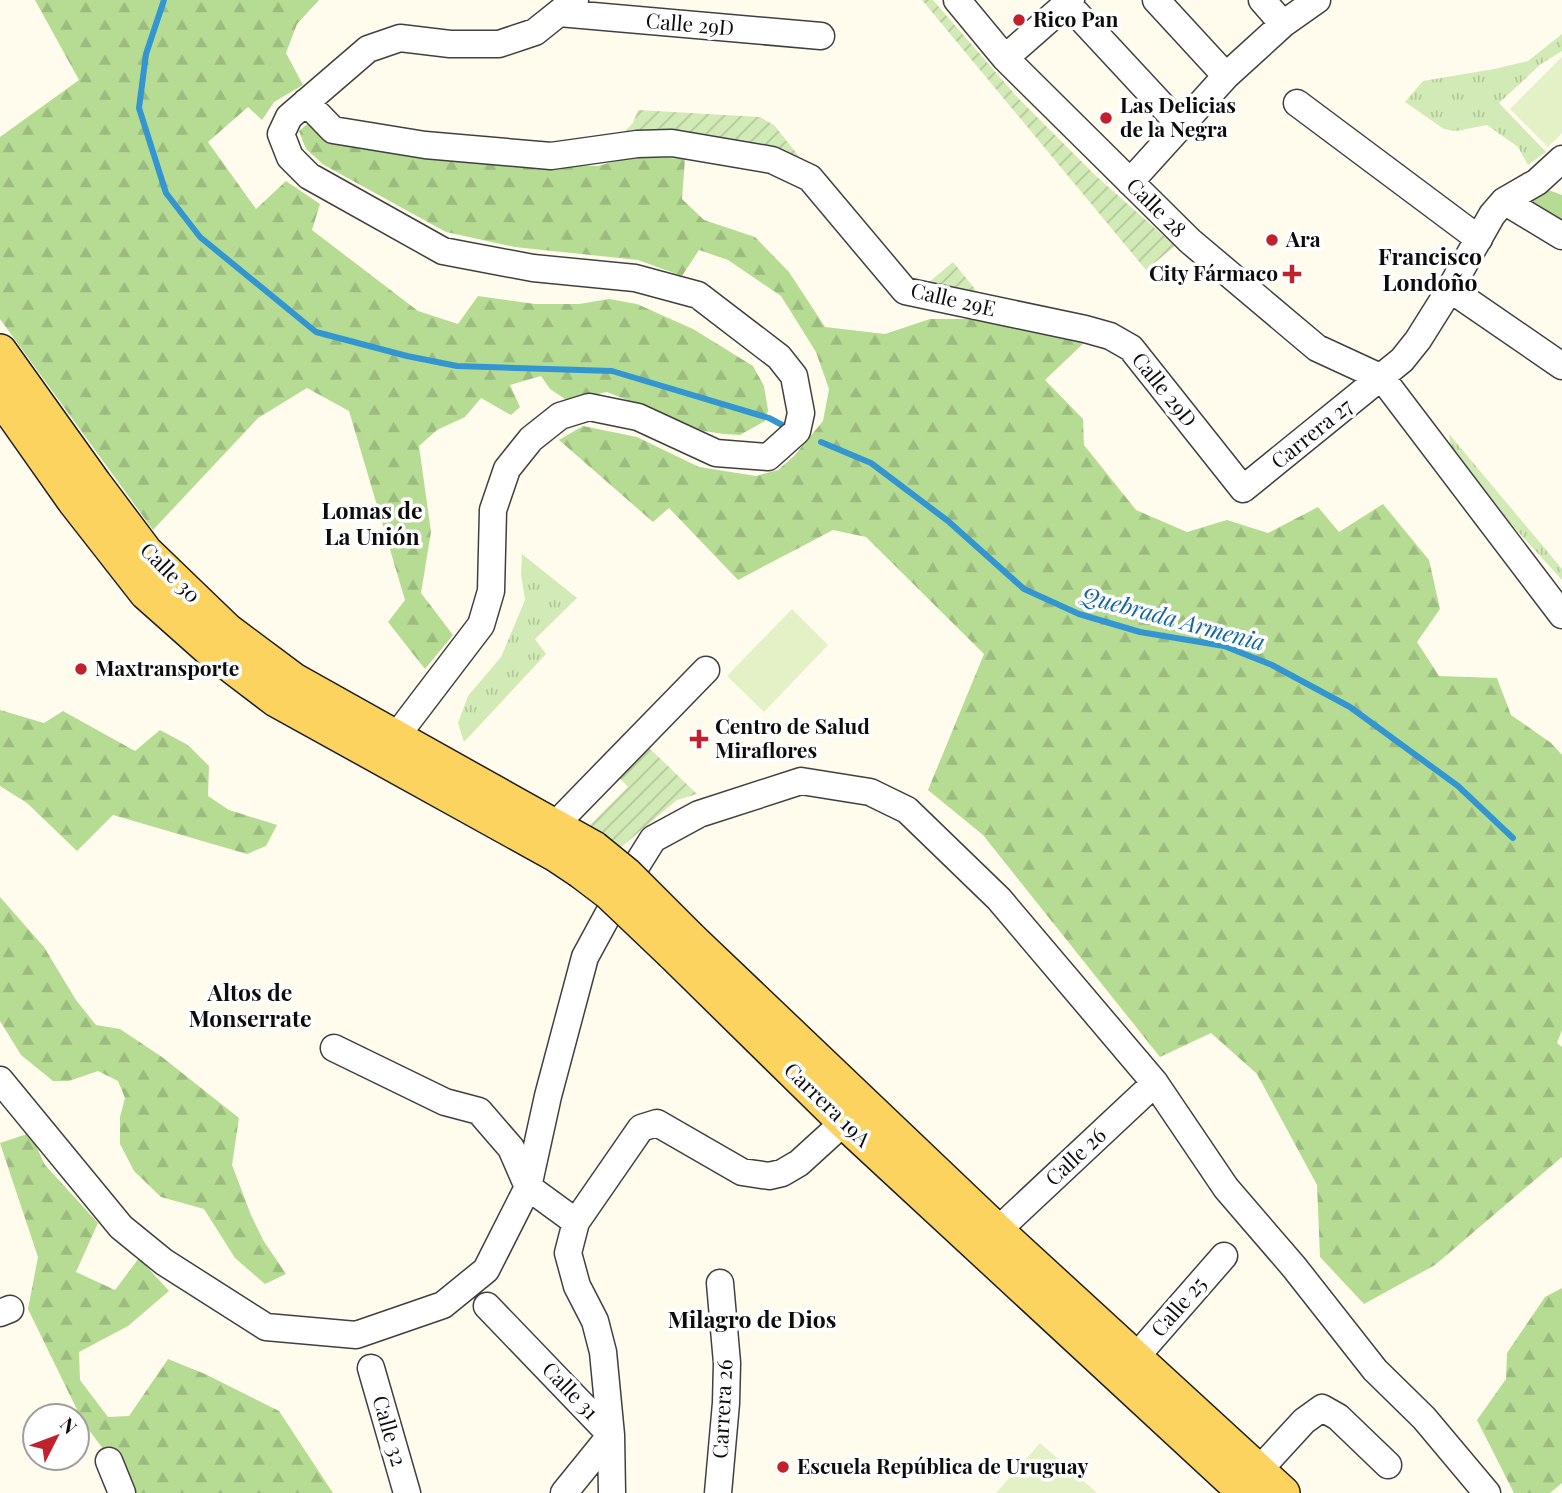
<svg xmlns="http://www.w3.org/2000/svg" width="1562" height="1493" viewBox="0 0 1562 1493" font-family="'Playfair Display',serif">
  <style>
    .grass { fill: url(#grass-tufts) }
    .forest { fill: url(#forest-firs) }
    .garden { fill: url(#garden-furrows) }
    .pitch { fill: #e4f1c7 }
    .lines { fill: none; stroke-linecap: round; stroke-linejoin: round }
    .stream { stroke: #3496d1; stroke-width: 6 }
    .minor-casing { stroke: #404040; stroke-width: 29 }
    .major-casing { stroke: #1e1e1e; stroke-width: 36 }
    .minor { stroke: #fff; stroke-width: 26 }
    .major { stroke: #fdd35f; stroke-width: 33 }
    .major-bridge-casing { stroke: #1e1e1e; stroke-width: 36; stroke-linecap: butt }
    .major-bridge { stroke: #fdd35f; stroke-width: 33 }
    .poi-dot { fill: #c1212c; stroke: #fff; stroke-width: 2.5 }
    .labels { text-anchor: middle; stroke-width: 7; stroke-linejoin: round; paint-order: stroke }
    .poi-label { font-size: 21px; font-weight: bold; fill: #0d0d0d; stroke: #fff; text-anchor: start }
    .street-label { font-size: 21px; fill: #0d0d0d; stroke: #fff }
    .neighbourhood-label { font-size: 23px; font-weight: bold; fill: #0d0d0d; stroke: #fff }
    .water-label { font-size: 23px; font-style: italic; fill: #1266a2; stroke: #fff }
  </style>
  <defs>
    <pattern id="grass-tufts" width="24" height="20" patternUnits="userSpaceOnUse" patternTransform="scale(1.75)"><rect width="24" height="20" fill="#d2eab5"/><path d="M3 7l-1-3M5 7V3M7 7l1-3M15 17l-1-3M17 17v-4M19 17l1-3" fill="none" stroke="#b3c89a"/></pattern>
    <pattern id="forest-firs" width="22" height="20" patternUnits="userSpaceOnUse" patternTransform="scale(1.75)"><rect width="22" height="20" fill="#b6dc94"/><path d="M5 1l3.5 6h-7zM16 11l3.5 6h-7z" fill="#9bbc7e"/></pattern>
    <pattern id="garden-furrows" width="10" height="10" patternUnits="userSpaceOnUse" patternTransform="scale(1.75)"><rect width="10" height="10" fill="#d2eab5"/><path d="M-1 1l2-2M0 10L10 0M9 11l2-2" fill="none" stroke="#b3c89a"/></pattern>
  </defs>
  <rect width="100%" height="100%" fill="#fffbed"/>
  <path class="grass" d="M1562,34v17l-21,13 -42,39 47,49 -18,13 -10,-18 -31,-22 -31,6 -12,-2 -39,-27 18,-21 71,-12 34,-8z
    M1449,434l113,135v11l-50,-55 -62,-81z
    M522,554l55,44 -42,41 11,15 -82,88 -6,-19 10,-27 33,-39 24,-57 -4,-26z"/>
  <path class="forest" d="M35,0h284l-22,24 -11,29 17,32 -29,17 -12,18 -14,-13 -40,35 48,67 30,-28 34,23 -8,26 106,81 40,13 20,-28 57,8h44l30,-5 28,5 56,25 60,37 11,20 4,24 -3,11 -25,14 -16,-1 -20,-3 -97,-39 -39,9 -18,-12 -9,-13 -31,9 10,22 -9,8 -30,-17 -16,19 -28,13 -18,16 12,86 -10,61 32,42 -28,34 -37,-47 17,-22 -56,-189 -42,-23 -49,30 -105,112 -153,-211v-182l79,-57z
    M311,121l17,20 33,8 179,15 58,2 35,-10 52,3 -3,40 22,21 51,17 34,35 36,55 60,7 45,-15h66l91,21 -42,40 38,39 1,26 52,65 51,22 40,-12 41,13 50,-26 21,25 44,-28 46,56 11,49 -23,33 22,34 58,2 14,37 40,28 11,12v275l-5,13 5,4v110l-127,108 -71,39 -44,-47 -3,-72 -60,-111 -46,-41 -51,24 -177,-222 -55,-45 56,-136 -118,-117 -33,-7 -95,50 -69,-72 -16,14 -94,-82 24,-14 54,11 62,30 57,9 22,-6 16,-14 29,-35 6,-32 -13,-37 -35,-56 -53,-36 -29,-10 -17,26 -44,-16 -123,-13 -69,-15 -122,-67 -18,-16 -7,-18z
    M1546,189l16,6v31l-38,-26z
    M0,710l44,13 19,-12 72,40 25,-21 28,15 21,21 -1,30 21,14 48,15 -11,21 -19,8 -134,-39 -36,36 -50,-48 -27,-17z
    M0,897l44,50 32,53 20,25 24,4 42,28 77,61 -7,47 19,50 12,25 23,34 -21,10 -30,-26 -31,-49 -43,-12 -27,-26 -14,-27v-27l5,-19 -7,-17 -20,-10 -29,10h-16l-32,-26 -21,-34z
    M30,1133l15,32 53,58 -22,49 39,18 24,-32 30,33 -41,35 -49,26 1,28 28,37 21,-1 39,-57 37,15 74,37 54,82h-197l-53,-71 -55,-113 10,-52 -38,-114z
    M1562,1288v195l-12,10h-36l-37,-73 29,-41 1,-26 38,-56z"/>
  <path class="garden" d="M922,0h11l85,98 77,77 80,71 -29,24z
    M638,110l122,7 14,8 32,40 -196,-18 23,-24z
    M953,262l35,43 -66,-17z
    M644,743l53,51 -20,6 -56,47 -31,-22 38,-38 -12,-13z"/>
  <path class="pitch" d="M1562,57v76l-14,14 -38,-38z
    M792,609l36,36 -64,67 -37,-36z
    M1040,1443l57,50h-101z"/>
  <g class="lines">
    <path class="stream" d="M164,0l-18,54 -7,54 27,85 34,44 116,95 91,24 50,10 155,5 157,47 19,10
      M821,442l50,21 77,58 76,68 55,25 61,18 84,14 48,19 78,42 108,79 55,52"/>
    <defs>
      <path id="minor" d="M957,0l48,58 185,183 127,107 65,30 180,237
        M1064,0l118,127
        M1156,0l70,76
        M1262,0l21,24
        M559,13l262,23
        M1005,58l66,-58
        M306,102l27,28 92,15 126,11 86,-12 35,-1 100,17 38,18 95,113 180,38 25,7 21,12 112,141 159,-129 16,-20 32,-51 42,-74 12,-14 33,-19 25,-23
        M1297,103l182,136
        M1130,182l96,-106 57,-52 34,-24
        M1504,201l58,35
        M1450,289l112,77
        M385,751l96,-126 10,-34 2,-81 14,-41 24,-30 29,-23 29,-9 49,10 78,36 52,4 29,-26 4,-18 -7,-37 -15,-19 -81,-62 -63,-17 -102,-10 -90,-17 -134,-75 -19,-19 -9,-23 8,-17 79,-68 32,-11 50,6h49l36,-12 40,-32
        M555,825l151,-155
        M334,1048l111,54 34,9 32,37 17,39 48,35
        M0,1080l121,147 43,35 102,65 90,8 87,-30 43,-35 42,-83 20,-91 37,-139 38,-70 30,-48 46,-25 102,-33 69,11 37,18 92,89 156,184 71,105 68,79 81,103 49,48 63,75
        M997,1231l158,-148
        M487,1306l124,129
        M0,1313l10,-4
        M1135,1358l89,-102
        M371,1368l36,125
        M109,1461l13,32
        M1259,1470l45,-49 18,-13 16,9 50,48
        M564,1493l47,-58
        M612,1493l-1,-58 -8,-83 -8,-31 -18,-35 -9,-33 8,-31 65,-94 16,-5 85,49 27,4 13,-3 17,-10 45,-41
        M718,1493l8,-90 1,-40 -7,-80"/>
      <path id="major" d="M0,351l95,133 51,68 81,78 67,50 300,168
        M0,396l74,105 72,92 63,56 67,51 280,155 24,16
        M690,938l315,300 278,255
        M672,953l172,169 401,371"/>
    </defs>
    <use href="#minor" class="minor-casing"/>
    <use href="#major" class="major-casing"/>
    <use href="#minor" class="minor"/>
    <use href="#major" class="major"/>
    <defs>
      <path id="major-bridge" d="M594,848l32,26 64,64
        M580,871l29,22 63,60"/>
    </defs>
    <use href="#major-bridge" class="major-bridge-casing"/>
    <use href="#major-bridge" class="major-bridge"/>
  </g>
  <g class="poi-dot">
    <circle cx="1019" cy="20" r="7"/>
    <circle cx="1106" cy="118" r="7"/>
    <circle cx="1272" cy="240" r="7"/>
    <path d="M1288.5 263.5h7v7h7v7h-7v7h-7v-7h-7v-7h7z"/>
    <circle cx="81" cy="669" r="7"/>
    <path d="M695.5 728.5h7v7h7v7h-7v7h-7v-7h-7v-7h7z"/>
    <circle cx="783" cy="1467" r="7"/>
  </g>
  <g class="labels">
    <g class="poi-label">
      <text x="1033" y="27">Rico Pan</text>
      <text x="1120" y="113">Las Delicias<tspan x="1120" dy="24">de la Negra</tspan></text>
      <text x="1286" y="247">Ara</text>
      <text x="1278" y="281" text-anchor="end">City Fármaco</text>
      <text x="95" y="676">Maxtransporte</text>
      <text x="715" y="734">Centro de Salud<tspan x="715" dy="24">Miraflores</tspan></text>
      <text x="797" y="1474">Escuela República de Uruguay</text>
    </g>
    <g class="street-label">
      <text transform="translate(690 25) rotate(5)" y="7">Calle 29D</text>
      <text transform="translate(1156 208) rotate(45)" y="7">Calle 28</text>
      <text transform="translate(953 300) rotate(13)" y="7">Calle 29E</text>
      <text transform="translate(1164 390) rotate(51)" y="7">Calle 29D</text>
      <text transform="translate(1312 434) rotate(-39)" y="7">Carrera 27</text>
      <text transform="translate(170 573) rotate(45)" y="7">Calle 30</text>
      <text transform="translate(827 1105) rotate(44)" y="7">Carrera 19A</text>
      <text transform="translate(1076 1157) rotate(-43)" y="7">Calle 26</text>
      <text transform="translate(1179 1307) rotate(-49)" y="7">Calle 25</text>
      <text transform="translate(570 1391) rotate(46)" y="7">Calle 31</text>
      <text transform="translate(723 1409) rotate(-87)" y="7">Carrera 26</text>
      <text transform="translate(389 1431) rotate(74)" y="7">Calle 32</text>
    </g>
    <g class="neighbourhood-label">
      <text x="1430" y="265">Francisco<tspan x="1430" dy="26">Londoño</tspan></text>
      <text x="372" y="519">Lomas de<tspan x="372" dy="26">La Unión</tspan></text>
      <text x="250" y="1001">Altos de<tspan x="250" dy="26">Monserrate</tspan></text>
      <text x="752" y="1328">Milagro de Dios</text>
    </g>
    <g class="water-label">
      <text transform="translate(1173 619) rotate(15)" y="8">Quebrada Armenia</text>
    </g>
  </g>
  <g transform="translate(56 1437) rotate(48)"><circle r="33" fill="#ffffff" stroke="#9e9e9e" stroke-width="2"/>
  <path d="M0-5L12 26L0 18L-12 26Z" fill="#c1212c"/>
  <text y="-10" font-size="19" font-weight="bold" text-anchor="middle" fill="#0d0d0d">N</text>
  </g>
</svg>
